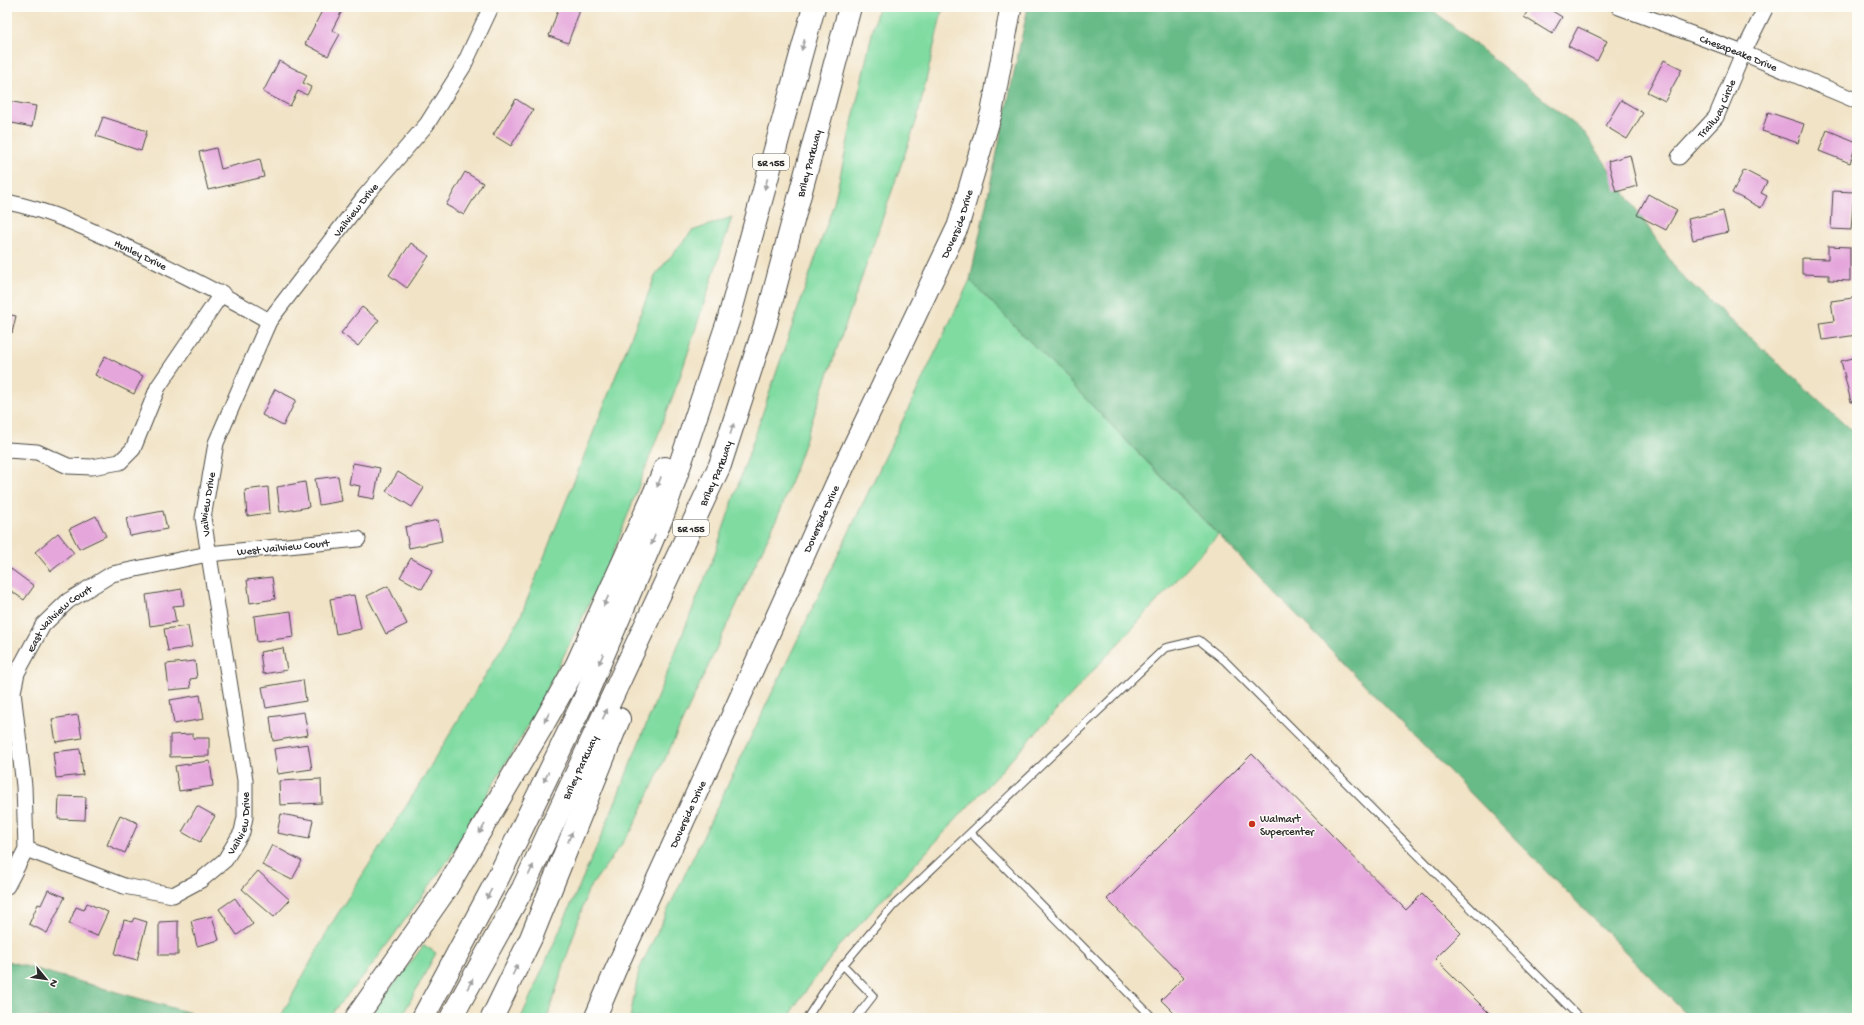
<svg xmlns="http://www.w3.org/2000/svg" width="1864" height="1025" viewBox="0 0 1864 1025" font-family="'Gochi Hand',sans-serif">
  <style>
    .green { fill: #80dba1; stroke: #568366 }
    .forest { fill: #68bb87; stroke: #4a7359 }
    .building { fill: #e5a6db }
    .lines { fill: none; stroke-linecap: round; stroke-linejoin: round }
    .lane-casing { stroke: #494742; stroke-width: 9 }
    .street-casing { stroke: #494742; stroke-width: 17 }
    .secondary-casing { stroke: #494742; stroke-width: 23 }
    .highway-casing { stroke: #494742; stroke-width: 24 }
    .lane { stroke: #fff; stroke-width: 7 }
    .street { stroke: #fff; stroke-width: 15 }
    .secondary { stroke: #fff; stroke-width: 21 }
    .highway { stroke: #fff; stroke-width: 22 }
    .oneway { fill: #a0a0a0 }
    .poi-dot { fill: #c8321e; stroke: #fdfcf7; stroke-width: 1.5 }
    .labels { text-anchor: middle; stroke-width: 3; stroke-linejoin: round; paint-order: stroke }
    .shield { fill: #fdfcf7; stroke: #6a6a68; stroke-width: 1 }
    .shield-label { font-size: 10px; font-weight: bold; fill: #2b2b2b }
    .street-label { font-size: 11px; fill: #2b2b2b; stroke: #fdfcf7 }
    .poi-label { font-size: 11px; fill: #2b2b2b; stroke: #fdfcf7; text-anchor: start }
  </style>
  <rect width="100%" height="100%" fill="#fdfcf7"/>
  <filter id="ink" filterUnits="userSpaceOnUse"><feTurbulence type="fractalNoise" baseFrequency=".025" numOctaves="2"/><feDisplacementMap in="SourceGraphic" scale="8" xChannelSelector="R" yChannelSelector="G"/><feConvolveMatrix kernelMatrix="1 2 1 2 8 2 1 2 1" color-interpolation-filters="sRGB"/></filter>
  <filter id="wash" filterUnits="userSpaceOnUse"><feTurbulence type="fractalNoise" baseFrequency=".012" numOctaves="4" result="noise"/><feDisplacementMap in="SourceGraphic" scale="16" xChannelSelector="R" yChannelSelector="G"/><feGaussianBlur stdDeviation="0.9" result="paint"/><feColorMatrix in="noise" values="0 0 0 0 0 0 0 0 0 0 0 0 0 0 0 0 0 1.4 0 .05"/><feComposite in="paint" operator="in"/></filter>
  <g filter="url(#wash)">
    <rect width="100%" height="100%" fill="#f1e3c6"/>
    <path class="green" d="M878,7h65l-26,112 -135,388 -150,323 -44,60 -41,128h-26l83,-188 111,-277 119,-350z
      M732,217l-52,160 -69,182 -75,153 -87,147 -76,105 -45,54h-48l52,-95 78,-123 110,-182 136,-344 36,-43z
      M970,280l248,255 -380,413 -44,59 -4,11h-160l9,-48z
      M424,945l12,8 -35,65h-33z"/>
    <path class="forest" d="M1028,7h401l156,126 93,139 179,163v583h-167l-720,-738z
      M7,961l201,57h-201z"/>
    <g id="blocks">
      <path class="building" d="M324,7h20l-12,23 8,4 -12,22 -23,-12z
        M559,7h14l7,3 -12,33 -19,-7z
        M1530,7h16l16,10 -10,17 -28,-17z
        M1578,27l29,14 -10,20 -29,-15z
        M1664,60l18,9 -17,32 -18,-9z
        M279,61l28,14 -4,8 8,4 -4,8 -9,-4 -8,15 -27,-14z
        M516,99l17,11 -22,36 -18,-11z
        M1621,100l22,13 -16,26 -22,-13z
        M7,101l29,5 -4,21 -25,-5z
        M1768,112l36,12 -6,19 -36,-12z
        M103,117l44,14 -6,20 -45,-15z
        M1827,130l30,12 -7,21 -31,-12z
        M216,148l5,21 39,-10 4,18 -56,13 -9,-38z
        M1630,155l7,31 -21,6 -8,-31z
        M1744,170l23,12 -6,11 6,3 -6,12 -29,-15z
        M465,172l18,11 -19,32 -18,-10z
        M1833,191l21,1 -3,38 -20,-1z
        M1648,194l29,16 -11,20 -29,-15z
        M1723,211l5,21 -35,8 -5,-21z
        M411,243l18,13 -22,32 -18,-13z
        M1828,246l22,1v34l-21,-1v-5l-27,-1v-16l26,1z
        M1853,298l4,37 -34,5 -3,-17 14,-2 -3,-20z
        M362,307l17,13 -21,26 -17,-13z
        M7,314l9,2 -4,17 -5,-1z
        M105,356l38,20 -9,18 -39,-19z
        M1857,357v44l-6,1 -10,-41z
        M275,389l21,11 -13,26 -21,-11z
        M353,463l27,5 -6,31 -16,-3 2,-10 -11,-2z
        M398,472l26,16 -12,19 -26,-16z
        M338,476l4,25 -23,4 -4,-26z
        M305,482l4,25 -29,5 -3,-25z
        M268,487l2,26 -23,3 -2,-26z
        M163,511l4,18 -37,7 -4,-18z
        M96,516l10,20 -27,13 -10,-20z
        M438,520l4,21 -33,7 -4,-21z
        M58,533l16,20 -23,18 -16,-19z
        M411,558l22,12 -11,19 -22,-12z
        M11,569l23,17 -10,14 -17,-12v-14z
        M272,577l3,22 -25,4 -3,-23z
        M388,586l19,38 -21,10 -19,-38z
        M182,589l2,16 -11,1 3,16 -26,4 -4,-31z
        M354,595l7,34 -25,5 -6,-35z
        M291,611l3,26 -37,5 -3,-26z
        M188,626l4,21 -24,4 -4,-22z
        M283,648l4,22 -24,4 -3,-22z
        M195,661l2,17 -7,1 1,9 -22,2 -3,-26z
        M303,680l3,21 -40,7 -4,-21z
        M200,695l4,24 -30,5 -4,-24z
        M304,712l4,23 -35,6 -3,-24z
        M78,715l4,23 -26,4 -4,-23z
        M193,734v4h16v18l-39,1v-22z
        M308,744l4,25 -34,5 -4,-25z
        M80,749l3,26 -27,3 -3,-26z
        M1252,754l154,156 16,-16 39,39 -26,26 59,59h-315l-18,-18 23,-23 -77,-78z
        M210,761l3,25 -34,5 -4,-25z
        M321,779l1,24 -42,2 -1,-24z
        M59,796l27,1 -1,23 -27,-1z
        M197,806l18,10 -15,26 -18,-10z
        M281,814l32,6 -4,19 -32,-6z
        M120,815l18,8 -13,30 -18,-8z
        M272,845l30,16 -10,19 -30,-15z
        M258,871l32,29 -16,17 -32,-28z
        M48,890l17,7 -18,36 -18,-9 9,-20 3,1z
        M235,898l18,26 -16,11 -18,-26z
        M87,903l21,9 -11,24 -28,-12 7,-17 8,3z
        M212,916l7,24 -22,6 -6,-25z
        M134,918l13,4 -10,38 -22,-6 9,-34 8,2z
        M178,921v34h-19v-33z"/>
    </g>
  </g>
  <g filter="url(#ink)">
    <use href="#blocks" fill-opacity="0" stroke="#494742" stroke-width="1"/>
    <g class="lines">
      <defs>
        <path id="lane" d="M971,833l182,185
          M843,965l30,31 -17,22
          M807,1018l26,-41 60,-71 272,-258 34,-8 26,21 355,357"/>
        <g id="street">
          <path id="s1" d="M1619,7l124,46 114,48"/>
          <path id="s2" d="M1679,157l37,-40 27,-64 23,-46"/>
          <path id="s3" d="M7,202c46,9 88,30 130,50 45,22 89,44 132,69"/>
          <path d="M7,450l30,2 31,14 24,1 28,-5 13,-13 25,-62 64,-94"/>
          <path id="s4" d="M26,849l98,37 49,9 28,-15 24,-20 17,-28 3,-15v-37l-42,-262 13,-75 53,-122 96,-125 62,-72 36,-57 28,-60"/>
          <path id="s5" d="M7,886l19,-37 -2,-63 -11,-94 4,-19 26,-48 25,-24 44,-27 96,-20 150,-15"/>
        </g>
        <g id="secondary">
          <path id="s6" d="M595,1018l20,-47 115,-251 115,-256 113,-238 34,-115 19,-104"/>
        </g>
        <g id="highway">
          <path d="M356,1018l90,-129 95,-161 35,-62 78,-172 11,-26"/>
          <path d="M423,1018l75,-140 86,-178 79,-185 66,-197 85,-311"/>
          <path id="s7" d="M451,1018l72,-130 197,-423 46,-143 84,-315"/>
          <path d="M492,1018l39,-80 88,-219"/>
        </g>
      </defs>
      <use href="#lane" class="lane-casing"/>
      <use href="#street" class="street-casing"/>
      <use href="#secondary" class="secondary-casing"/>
      <use href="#highway" class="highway-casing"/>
      <use href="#lane" class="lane"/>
      <use href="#street" class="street"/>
      <use href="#secondary" class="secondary"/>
      <use href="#highway" class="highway"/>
    </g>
    <defs><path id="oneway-solid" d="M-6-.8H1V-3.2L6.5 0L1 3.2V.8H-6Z"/></defs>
    <g class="oneway">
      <use href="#oneway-solid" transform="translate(803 45) rotate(105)"/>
      <use href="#oneway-solid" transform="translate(766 184) rotate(105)"/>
      <use href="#oneway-solid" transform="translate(732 429) rotate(-72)"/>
      <use href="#oneway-solid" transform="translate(659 482) rotate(111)"/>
      <use href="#oneway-solid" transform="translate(653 540) rotate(113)"/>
      <use href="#oneway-solid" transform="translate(606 601) rotate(115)"/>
      <use href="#oneway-solid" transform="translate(601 659) rotate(113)"/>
      <use href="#oneway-solid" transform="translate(605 714) rotate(-65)"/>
      <use href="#oneway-solid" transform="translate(547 717) rotate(119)"/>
      <use href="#oneway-solid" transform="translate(546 777) rotate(116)"/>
      <use href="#oneway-solid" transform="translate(482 829) rotate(121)"/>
      <use href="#oneway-solid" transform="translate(570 837) rotate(-68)"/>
      <use href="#oneway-solid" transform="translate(531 870) rotate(-65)"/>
      <use href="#oneway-solid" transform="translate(489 894) rotate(118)"/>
      <use href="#oneway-solid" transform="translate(515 970) rotate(-64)"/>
      <use href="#oneway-solid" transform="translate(470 984) rotate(-61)"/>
    </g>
  </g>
  <circle class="poi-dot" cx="1252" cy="824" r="4"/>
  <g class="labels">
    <g class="shield">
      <rect x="753" y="154" width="36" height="16" rx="3"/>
      <rect x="673" y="520" width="36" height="16" rx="3"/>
    </g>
    <g class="shield-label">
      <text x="771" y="166">SR 155</text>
      <text x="691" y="532">SR 155</text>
    </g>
    <g class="street-label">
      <text dy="4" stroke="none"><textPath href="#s1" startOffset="128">Chesapeake Drive</textPath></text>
      <text dy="4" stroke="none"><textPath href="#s2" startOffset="62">Trailway Circle</textPath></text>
      <text dy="4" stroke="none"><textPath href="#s7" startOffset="930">Briley Parkway</textPath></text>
      <text dy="4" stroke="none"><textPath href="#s4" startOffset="918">Vailview Drive</textPath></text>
      <text dy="4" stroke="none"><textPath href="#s6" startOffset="873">Doverside Drive</textPath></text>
      <text dy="4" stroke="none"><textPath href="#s3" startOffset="144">Hunley Drive</textPath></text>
      <text dy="4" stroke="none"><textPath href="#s7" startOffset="606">Briley Parkway</textPath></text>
      <text dy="4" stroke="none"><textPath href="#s4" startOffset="582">Vailview Drive</textPath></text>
      <text dy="4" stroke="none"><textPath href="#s6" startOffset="548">Doverside Drive</textPath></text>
      <text dy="4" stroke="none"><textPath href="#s5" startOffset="533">West Vailview Court</textPath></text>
      <text dy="4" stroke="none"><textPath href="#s5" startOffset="289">East Vailview Court</textPath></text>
      <text dy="4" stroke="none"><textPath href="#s7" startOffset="282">Briley Parkway</textPath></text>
      <text dy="4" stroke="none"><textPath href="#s6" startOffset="224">Doverside Drive</textPath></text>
      <text dy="4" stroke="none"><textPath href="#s4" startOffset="258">Vailview Drive</textPath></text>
    </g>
    <g class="poi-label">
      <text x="1260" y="822">Walmart<tspan x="1260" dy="13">Supercenter</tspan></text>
    </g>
  </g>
  <rect width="1864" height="1025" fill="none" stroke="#fdfcf7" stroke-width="24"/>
  <g transform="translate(46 979) rotate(119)" stroke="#fdfcf7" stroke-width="3" paint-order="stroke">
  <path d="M0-3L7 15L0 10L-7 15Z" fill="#2b2b2b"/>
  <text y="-6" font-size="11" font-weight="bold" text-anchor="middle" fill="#2b2b2b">N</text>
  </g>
</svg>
